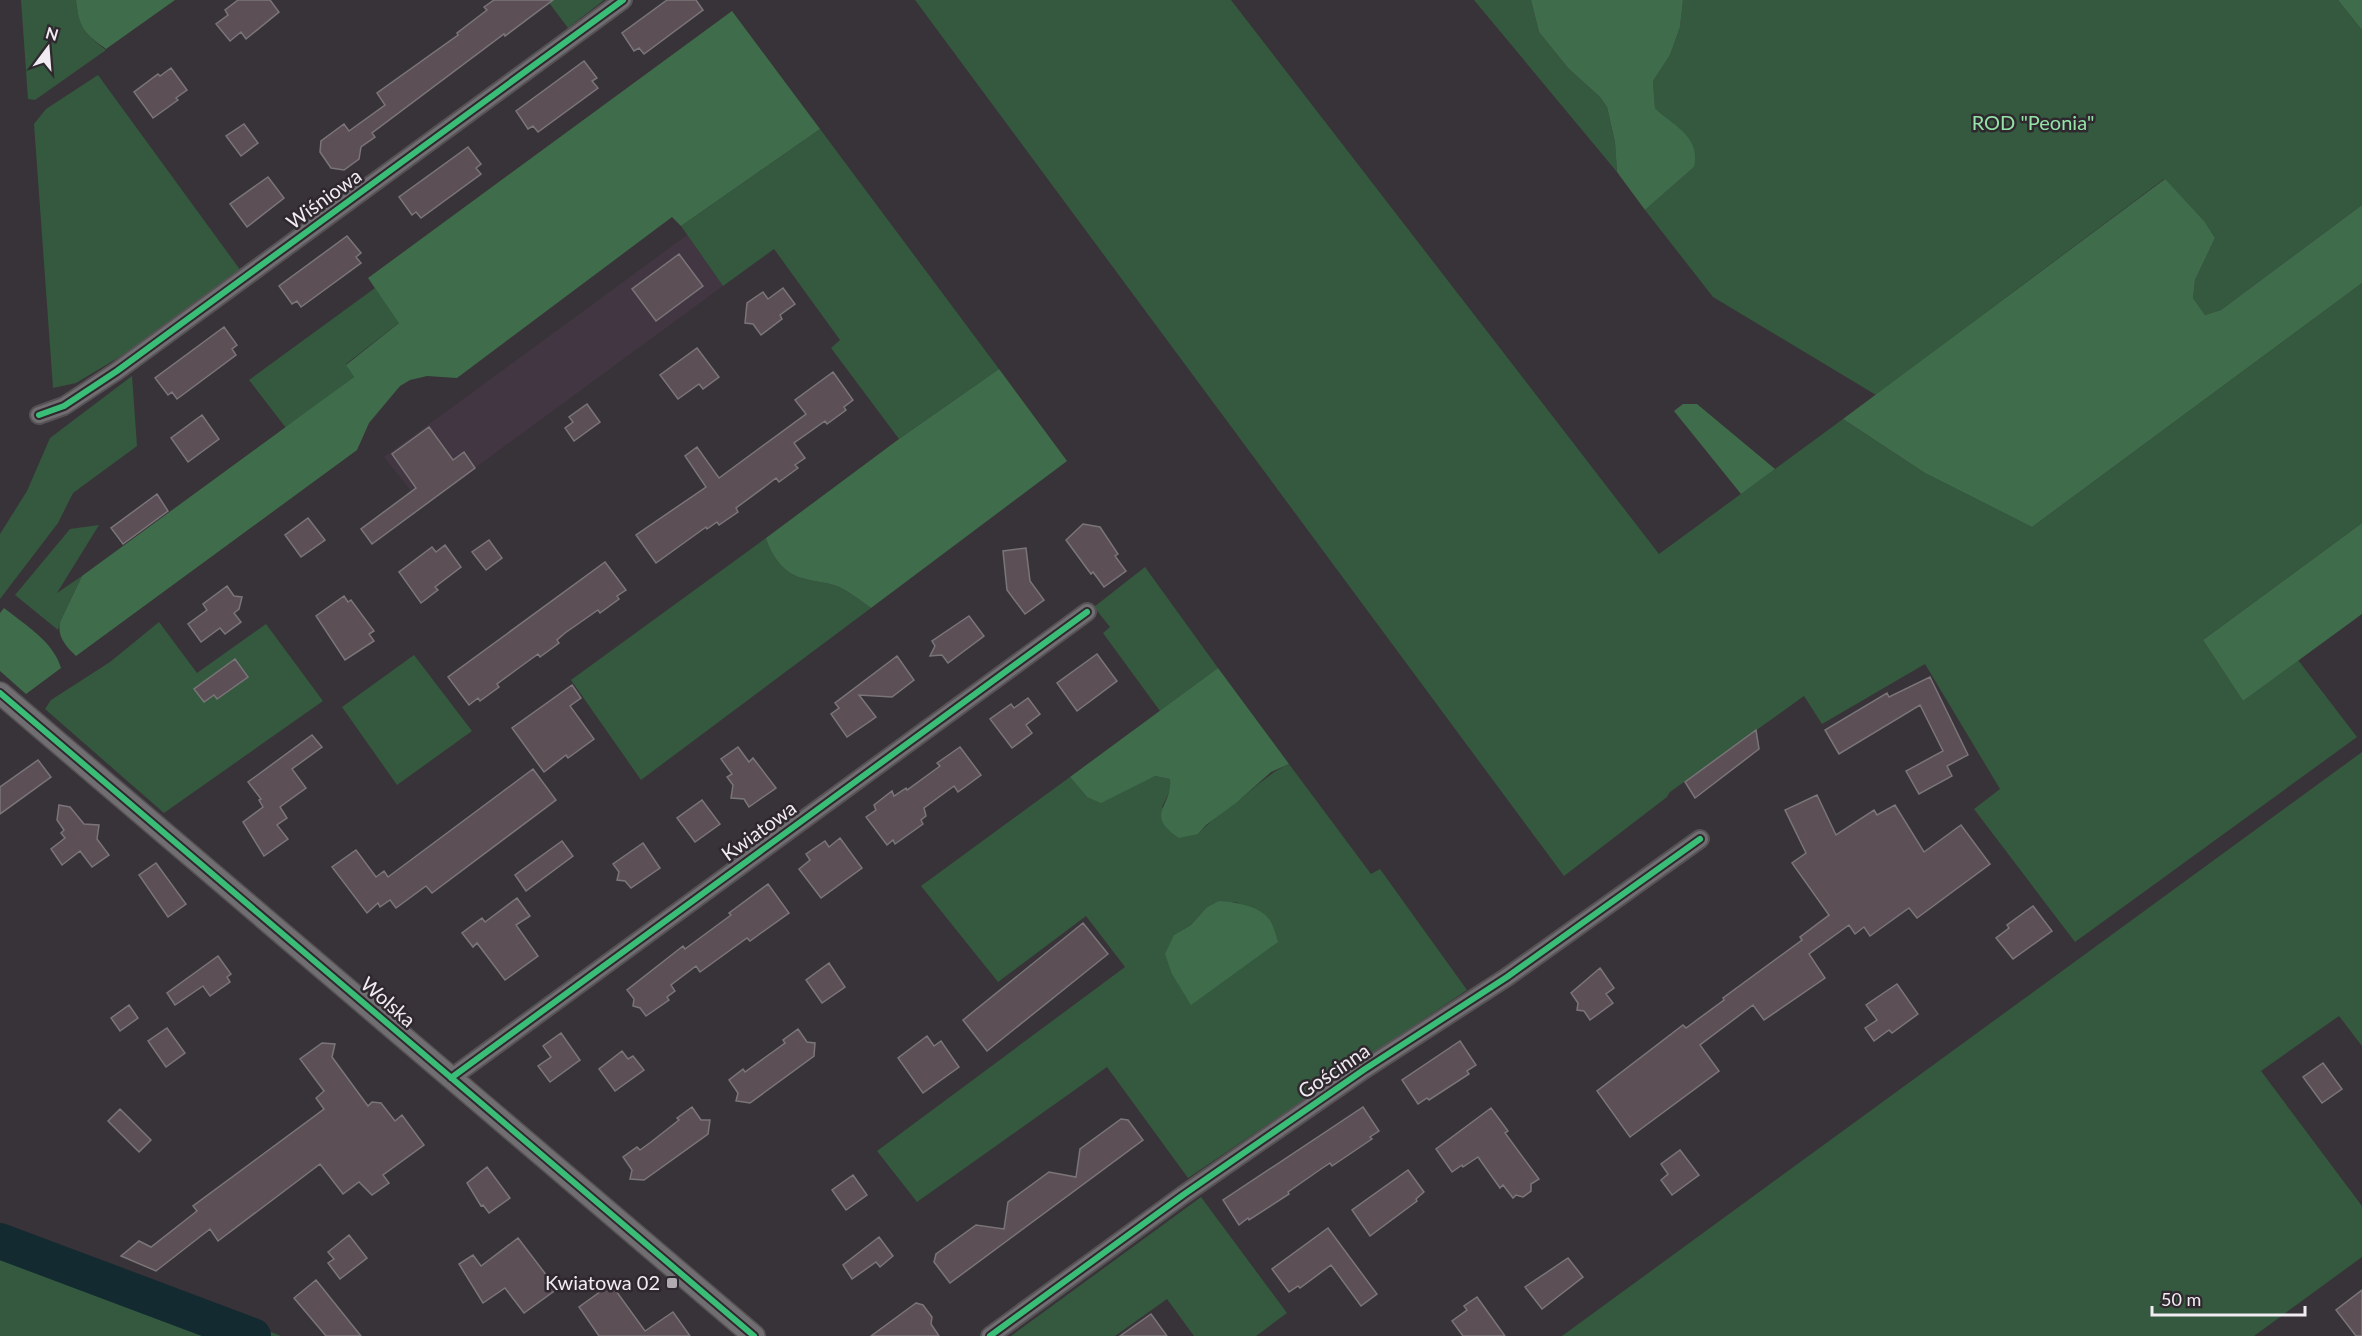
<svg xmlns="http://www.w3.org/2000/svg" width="2362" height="1336" viewBox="0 0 2362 1336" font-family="Lato,sans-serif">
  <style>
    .built { fill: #413642 }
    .green { fill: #34593e; fill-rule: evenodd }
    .forest { fill: #3f6d4b }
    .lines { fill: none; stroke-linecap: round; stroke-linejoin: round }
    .river { stroke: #122a30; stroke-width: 36 }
    .building { fill: #5d4f56; stroke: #797578; stroke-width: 1.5 }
    .minor-casing { stroke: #565256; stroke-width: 20 }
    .tertiary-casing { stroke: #565256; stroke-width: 24 }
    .minor { stroke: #716e71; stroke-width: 16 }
    .tertiary { stroke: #716e71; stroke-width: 21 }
    .cycleway-casing { stroke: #2f282f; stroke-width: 10 }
    .cycleway { stroke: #3abd76; stroke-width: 6 }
    .poi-dot { fill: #b0abb0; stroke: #2f282f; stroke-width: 2 }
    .labels { text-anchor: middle; stroke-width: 5; stroke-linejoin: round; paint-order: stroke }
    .park-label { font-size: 20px; fill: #93e3a7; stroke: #2f282f }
    .street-label { font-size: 20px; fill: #f1ecf1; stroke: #2f282f }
    .poi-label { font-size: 20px; fill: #f1ecf1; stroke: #2f282f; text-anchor: end }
  </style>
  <rect width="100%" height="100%" fill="#383338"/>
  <path class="built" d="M687,235l36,51 -300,220 -39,-49z"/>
  <path class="green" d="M21,0h55c3,27 8,33 30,50l-71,50 -7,-1z
    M547,0h57l-36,28z
    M915,0h316l428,554 184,-135 82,54 107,54 330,-244v240l-159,117 40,61 55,-41 59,77 -282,205 -101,-133 26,-20 -75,-125 -103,60 -18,-28 -134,96 -3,5 -103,79z
    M1474,0h57l8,32 29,36 32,29 7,10 8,35 2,30z
    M1683,0h655l24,30v175l-141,105 -16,5 -12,-17 2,-18 20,-42 -10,-16 -41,-43 -288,216 -163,-98 -68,-87 49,-43 -29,-50 -10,-9 -2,-27 17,-26 10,-28z
    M98,75l143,196 -110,79 -55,33 -23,5 -19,-264 12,-15z
    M820,129l179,240 -100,70 -68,-91 9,-8 -66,-91 -51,37 -42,-60z
    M375,288l25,34 -54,42 8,13 -68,51 -37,-48z
    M132,376l5,70 -64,47 -15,30 -58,76v-65l27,-43 23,-53z
    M99,525l-42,68 25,-17 -22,46 -2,8 -43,-35 55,-66z
    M766,538c5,17 17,35 36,40 13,4 25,4 37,9 11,5 22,14 32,21l-230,172 -70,-100z
    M1145,567l73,101 -58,43 -57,-78 7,-6 -16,-20z
    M159,622l38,51 69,-49 57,77 -159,112 -119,-104 6,-9 59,-38z
    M414,655l58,76 -75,54 -55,-78z
    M2362,752v294l-23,-30 -78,55 101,135v51l-108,79h-692z
    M1289,764l82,110 9,-5 87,121 -279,188 -81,-111 -190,135 -40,-51 248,-184 -39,-51 -88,66 -77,-96 149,-109 17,20 49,-13 19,-8 15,3 1,10 -9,18 36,27c11,-12 24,-21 37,-31 19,-14 32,-29 54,-39zM1235,902l22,8 12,9 -95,16 17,-10 15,-17z
    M1201,1197l86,116 -31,23h-62l-27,-37 -52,37h-104z
    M0,1225l281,111h-281z"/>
  <path class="forest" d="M76,0h99l-69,49c-22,-16 -27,-21 -30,-49z
    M1531,0h152l-3,27 -10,28 -17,26 2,27c19,19 46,28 39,59l-49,43 -28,-38 -2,-30 -8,-35 -7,-10 -32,-29 -29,-36z
    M2338,0h24v30z
    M732,11l88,118 -139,97 -9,-9 -215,161 -30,-2 -17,4 -10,6 -31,37 -12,27 -281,206c-10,-10 -19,-19 -16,-34l22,-46 272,-199 -8,-12 53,-42 -31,-45z
    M2165,179l40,43 10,16 -20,42 -2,18 12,17 16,-5 141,-105v78l-330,244 -107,-54 -82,-54z
    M999,369l68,92 -196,147c-10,-7 -21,-16 -32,-21 -12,-5 -24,-5 -37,-9 -19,-5 -31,-23 -36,-40l133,-99z
    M1683,404h14l78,65 -34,25 -67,-83z
    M2362,523v91l-119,87 -40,-61z
    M4,608c20,16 50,34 57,60l-35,26 -26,-23v-58z
    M1218,668l71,96 -18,8 -35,31 -30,22 -8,9 -19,4c-36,-25 -6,-30 -9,-59l-15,-3 -54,27 -14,-6 -17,-20z
    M1219,901c15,1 39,4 50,18 4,5 7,16 9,23l-87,63 -19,-31 -7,-20 9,-19 17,-10 15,-17z"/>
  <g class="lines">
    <path class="river" d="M0,1241l253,95"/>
  </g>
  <path class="building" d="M238,0h32l9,12 -33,27 -5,-7 -11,9 -14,-17 12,-9 -3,-5z
    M494,0h59l-48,36 -1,-2 -132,99 3,4 -14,10 -2,12 -15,11 -13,-2 -11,-16 1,-11 23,-17 5,7 36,-26 -8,-12 81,-58 -1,-2 30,-23 -3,-3z
    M667,0h29l7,10 -59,44 -5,-6 -5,3 -12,-18z
    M584,61l13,17 -5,3 6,7 -60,44 -5,-6 -5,3 -12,-18z
    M171,68l16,22 -11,8 2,2 -25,18 -19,-26 24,-18 2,2z
    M244,124l14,19 -17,13 -15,-20z
    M468,147l13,17 -5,4 5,6 -60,44 -5,-6 -4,3 -13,-18z
    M268,177l16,21 -37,29 -17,-23z
    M347,236l14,17 -5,4 5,6 -60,44 -4,-6 -5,3 -13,-18z
    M679,254l24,32 -47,35 -24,-32z
    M783,288l12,16 -15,11 2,4 -21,16 -8,-11 -8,-1 2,-20 16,-11 5,7z
    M224,327l13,18 -5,4 4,6 -59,44 -5,-7 -4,3 -13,-17z
    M697,348l22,29 -16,12 -4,-5 -21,15 -18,-24z
    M833,372l20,28 -9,7 2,3 -19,14 -2,-3 -31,22 11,15 -10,7 3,3 -19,14 -3,-4 -9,7 -31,23 2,4 -19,13 -2,-3 -10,7 -1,-2 -50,36 -20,-28 70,-48 -21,-31 12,-9 22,31 87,-64 -11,-14z
    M587,404l13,18 -26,19 -9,-13 8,-6 -4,-5z
    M202,415l17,24 -31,23 -17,-24z
    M429,427l24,33 11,-8 11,16 -103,76 -11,-15 55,-41 -24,-34z
    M157,494l11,17 -45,33 -12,-16z
    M308,518l17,22 -24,17 -16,-22z
    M1083,524l17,3 18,27 -3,2 11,15 -22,16 -11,-15 -2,2 -25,-34z
    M489,540l13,18 -16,12 -14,-18z
    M445,545l16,22 -26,20 3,3 -17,13 -22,-31 33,-25 4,5z
    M1026,548l4,33 14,19 -19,14 -18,-24 -4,-39z
    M605,562l21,28 -9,6 2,3 -19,14 -2,-3 -33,23 -8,7 2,3 -19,14 -2,-3 -22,16 -19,14 2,3 -19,14 -2,-3 -9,7 -21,-28z
    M227,586l7,10 8,1 -3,12 -5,4 7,9 -16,12 -5,-6 -19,14 -13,-18 19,-14 -4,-6z
    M344,596l4,6 3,-2 23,31 -5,3 5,7 -29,19 -29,-44z
    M969,616l15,20 -36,27 -6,-8 -12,1 5,-10 -3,-5z
    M1097,654l20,27 -40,30 -20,-28z
    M897,656l17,24 -22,17 -33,-2 17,22 -29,20 -16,-23 8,-6 -4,-5z
    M235,659l13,18 -31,22 -3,-4 -10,7 -10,-13z
    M1930,677l38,78 -21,11 5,10 -33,18 -13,-23 37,-20 -23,-46 -81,49 -14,-24 62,-37 2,4z
    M572,685l9,13 -11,8 24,33 -26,19 -2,-3 -22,17 -32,-44z
    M1028,698l12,16 -14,11 6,8 -20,15 -22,-29 21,-15 3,4z
    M1756,730l3,19 -64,49 -10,-16z
    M312,735l10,12 -30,22 14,19 -26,19 7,11 -10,7 11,14 -24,17 -21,-34 20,-15 -4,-7 2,-1 -13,-17z
    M738,747l11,15 4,-4 23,30 -27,19 -5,-8 -13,-1 2,-13 -6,-8 5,-3 -11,-15z
    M960,747l21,28 -23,17 -4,-6 -30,22 2,8 -5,4 2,4 -28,20 -2,-4 -6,5 -21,-28 10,-7 -2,-5 18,-14 2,5 12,-8 1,2 33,-24 -3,-3z
    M38,760l13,17 -51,37v-27z
    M533,769l23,31 -124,93 -6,-7 -30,22 -6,-8 -10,7 -2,-4 -11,10 -35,-46 24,-17 20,27 8,-6 4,6z
    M1817,795l19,40 38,-25 3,5 18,-10 29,47 37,-27 29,39 -73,54 -8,-10 -39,28 -6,-9 -9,7 -6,-9 -40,29 16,24 -61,42 -11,-15 -53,40 19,26 -89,66 -33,-46 86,-66 3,3 38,-28 -1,-2 79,-58 -2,-3 29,-22 -37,-52 14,-10 -21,-43z
    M702,800l18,24 -25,18 -18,-24z
    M59,805l11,2 14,17 15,1 -2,14 12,16 -17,12 -12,-16 -18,14 -11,-16 14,-11 -4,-5 3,-3 -7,-10z
    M840,838l22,30 -41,30 -22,-29 11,-9 -4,-6 19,-13 4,6z
    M562,841l11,15 -47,35 -11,-16z
    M643,843l17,25 -29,20 -6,-7 -8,-1 2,-8 -6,-8z
    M156,863l30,41 -18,13 -29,-42z
    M768,884l21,29 -39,28 -3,-3 -47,34 -4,-6 -25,19 4,6 -8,6 2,3 -23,16 -6,-8 -7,-2 1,-7 -7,-9 56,-44 2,3 46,-34 -2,-2z
    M517,898l13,18 -14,9 22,31 -33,24 -28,-37 -4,4 -11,-14 20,-15 3,4z
    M2033,906l19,25 -39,28 -17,-21 13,-10 -2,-3z
    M1083,923l25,31 -121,97 -24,-31z
    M218,956l13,18 -4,3 3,5 -20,14 -7,-10 -28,19 -8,-12z
    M829,963l16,24 -23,16 -16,-23z
    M1600,968l14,20 -8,6 7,9 -23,17 -6,-9 -7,-1 1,-7 -7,-10z
    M1897,984l21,30 -26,19 -3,-3 -15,11 -9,-13 12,-8 -11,-15z
    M129,1005l9,13 -18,13 -9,-13z
    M167,1028l18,25 -19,14 -18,-26z
    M798,1029l9,13 8,1 -1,13 -64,47 -14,-2 2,-8 -9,-13 14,-11 2,3 40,-29 -2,-3z
    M561,1033l19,27 -30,22 -12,-16 13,-9 -8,-11z
    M927,1036l7,10 7,-5 18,26 -36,26 -25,-35z
    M1460,1041l16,24 -9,6 2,3 -40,26 -2,-2 -9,6 -16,-24z
    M322,1043l13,1 -3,13 36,49 4,-4 9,1 14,18 7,-6 22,30 -41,30 6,8 -17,12 -13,-13 -16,12 -23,-30 -102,77 -8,-12 -54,42 -35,-15 18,-15 12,6 46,-36 -4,-5 131,-97 -8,-11 8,-7 -24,-32z
    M622,1051l6,8 5,-3 11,14 -29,21 -16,-22z
    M2323,1063l19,26 -20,14 -19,-26z
    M692,1107l9,13h9l-2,14 -64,46 -14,-1 2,-9 -9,-13 14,-10 3,3 11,-8 28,-22 -2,-2z
    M1363,1107l16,24 -9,6 2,2 -40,27 -2,-3 -9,6 -33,23 1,2 -40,26 -1,-2 -9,7 -16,-25z
    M1491,1108l17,23 -3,2 34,46 -8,5v7l-8,6 -7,-2 -3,3 -10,-13 -3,3 -22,-31 -15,10 -1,-2 -10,7 -16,-23z
    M120,1109l31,31 -12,12 -31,-31z
    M1121,1119l7,1 15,20 -193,143 -16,-21 2,-8 40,-29 28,4 4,-27 41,-30 27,5 4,-28z
    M1680,1150l19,25 -27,20 -11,-15 7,-6 -7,-10z
    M487,1167l23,31 -21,15 -6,-8 -2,1 -14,-23z
    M1408,1170l16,22 -8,7 1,2 -47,35 -18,-26z
    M853,1175l14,20 -21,15 -14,-20z
    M1328,1228l49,66 -16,12 -30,-41 -31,23 -2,-2 -9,6 -17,-23z
    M349,1235l18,23 -27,21 -12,-16 6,-4 -6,-7z
    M879,1237l14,19 -13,11 -4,-5 -24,17 -9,-14z
    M518,1238l39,51 -33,24 -19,-25 -22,15 -24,-39 14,-9 8,11z
    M1568,1258l15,19 -41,32 -17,-22z
    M316,1280l45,56h-35l-32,-38z
    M611,1284l34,47 28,-19 17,24h-91l-20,-29z
    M2362,1290v46h-6l-20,-26z
    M1477,1297l28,39h-42l-11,-15 15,-11 -3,-4z
    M916,1303l7,2 9,12 -1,7 8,12h-68z
    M1151,1314l16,22h-47z"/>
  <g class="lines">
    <defs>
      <path id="minor" d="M39,415l25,-9 53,-35 506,-371
        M451,1078l636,-466
        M990,1336l193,-141 182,-126 142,-92 193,-138"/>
      <path id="tertiary" d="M0,693l754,643"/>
    </defs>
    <use href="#minor" class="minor-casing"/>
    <use href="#tertiary" class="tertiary-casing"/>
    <use href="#minor" class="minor"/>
    <use href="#tertiary" class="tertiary"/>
    <defs>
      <path id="cycleway" d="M39,415l25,-9 53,-35 506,-371
        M0,693l754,643
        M451,1078l636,-466
        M990,1336l193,-141 182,-126 142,-92 193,-138"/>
    </defs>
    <use href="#cycleway" class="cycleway-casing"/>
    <use href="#cycleway" class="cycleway"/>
  </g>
  <rect class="poi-dot" x="666" y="1277" width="12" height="12" rx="3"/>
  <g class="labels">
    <g class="park-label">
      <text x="2033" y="130">ROD "Peonia"</text>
    </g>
    <g class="street-label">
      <text transform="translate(324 199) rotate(-36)" y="7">Wiśniowa</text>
      <text transform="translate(759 831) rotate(-36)" y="7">Kwiatowa</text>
      <text transform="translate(388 1002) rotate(41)" y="7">Wolska</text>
      <text transform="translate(1334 1071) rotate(-34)" y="7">Gościnna</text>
    </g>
    <g class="poi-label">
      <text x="660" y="1290">Kwiatowa 02</text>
    </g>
  </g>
  <g transform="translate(48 48) rotate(16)" stroke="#2f282f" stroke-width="4.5" paint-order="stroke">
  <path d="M0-4.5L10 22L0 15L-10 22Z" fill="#f1ecf1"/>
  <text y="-9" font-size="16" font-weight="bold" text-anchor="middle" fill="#f1ecf1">N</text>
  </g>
  <path d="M2152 1306v9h153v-9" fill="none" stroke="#f1ecf1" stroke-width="3"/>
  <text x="2161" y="1306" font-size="18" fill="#f1ecf1" stroke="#2f282f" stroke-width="4.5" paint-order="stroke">50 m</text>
</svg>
